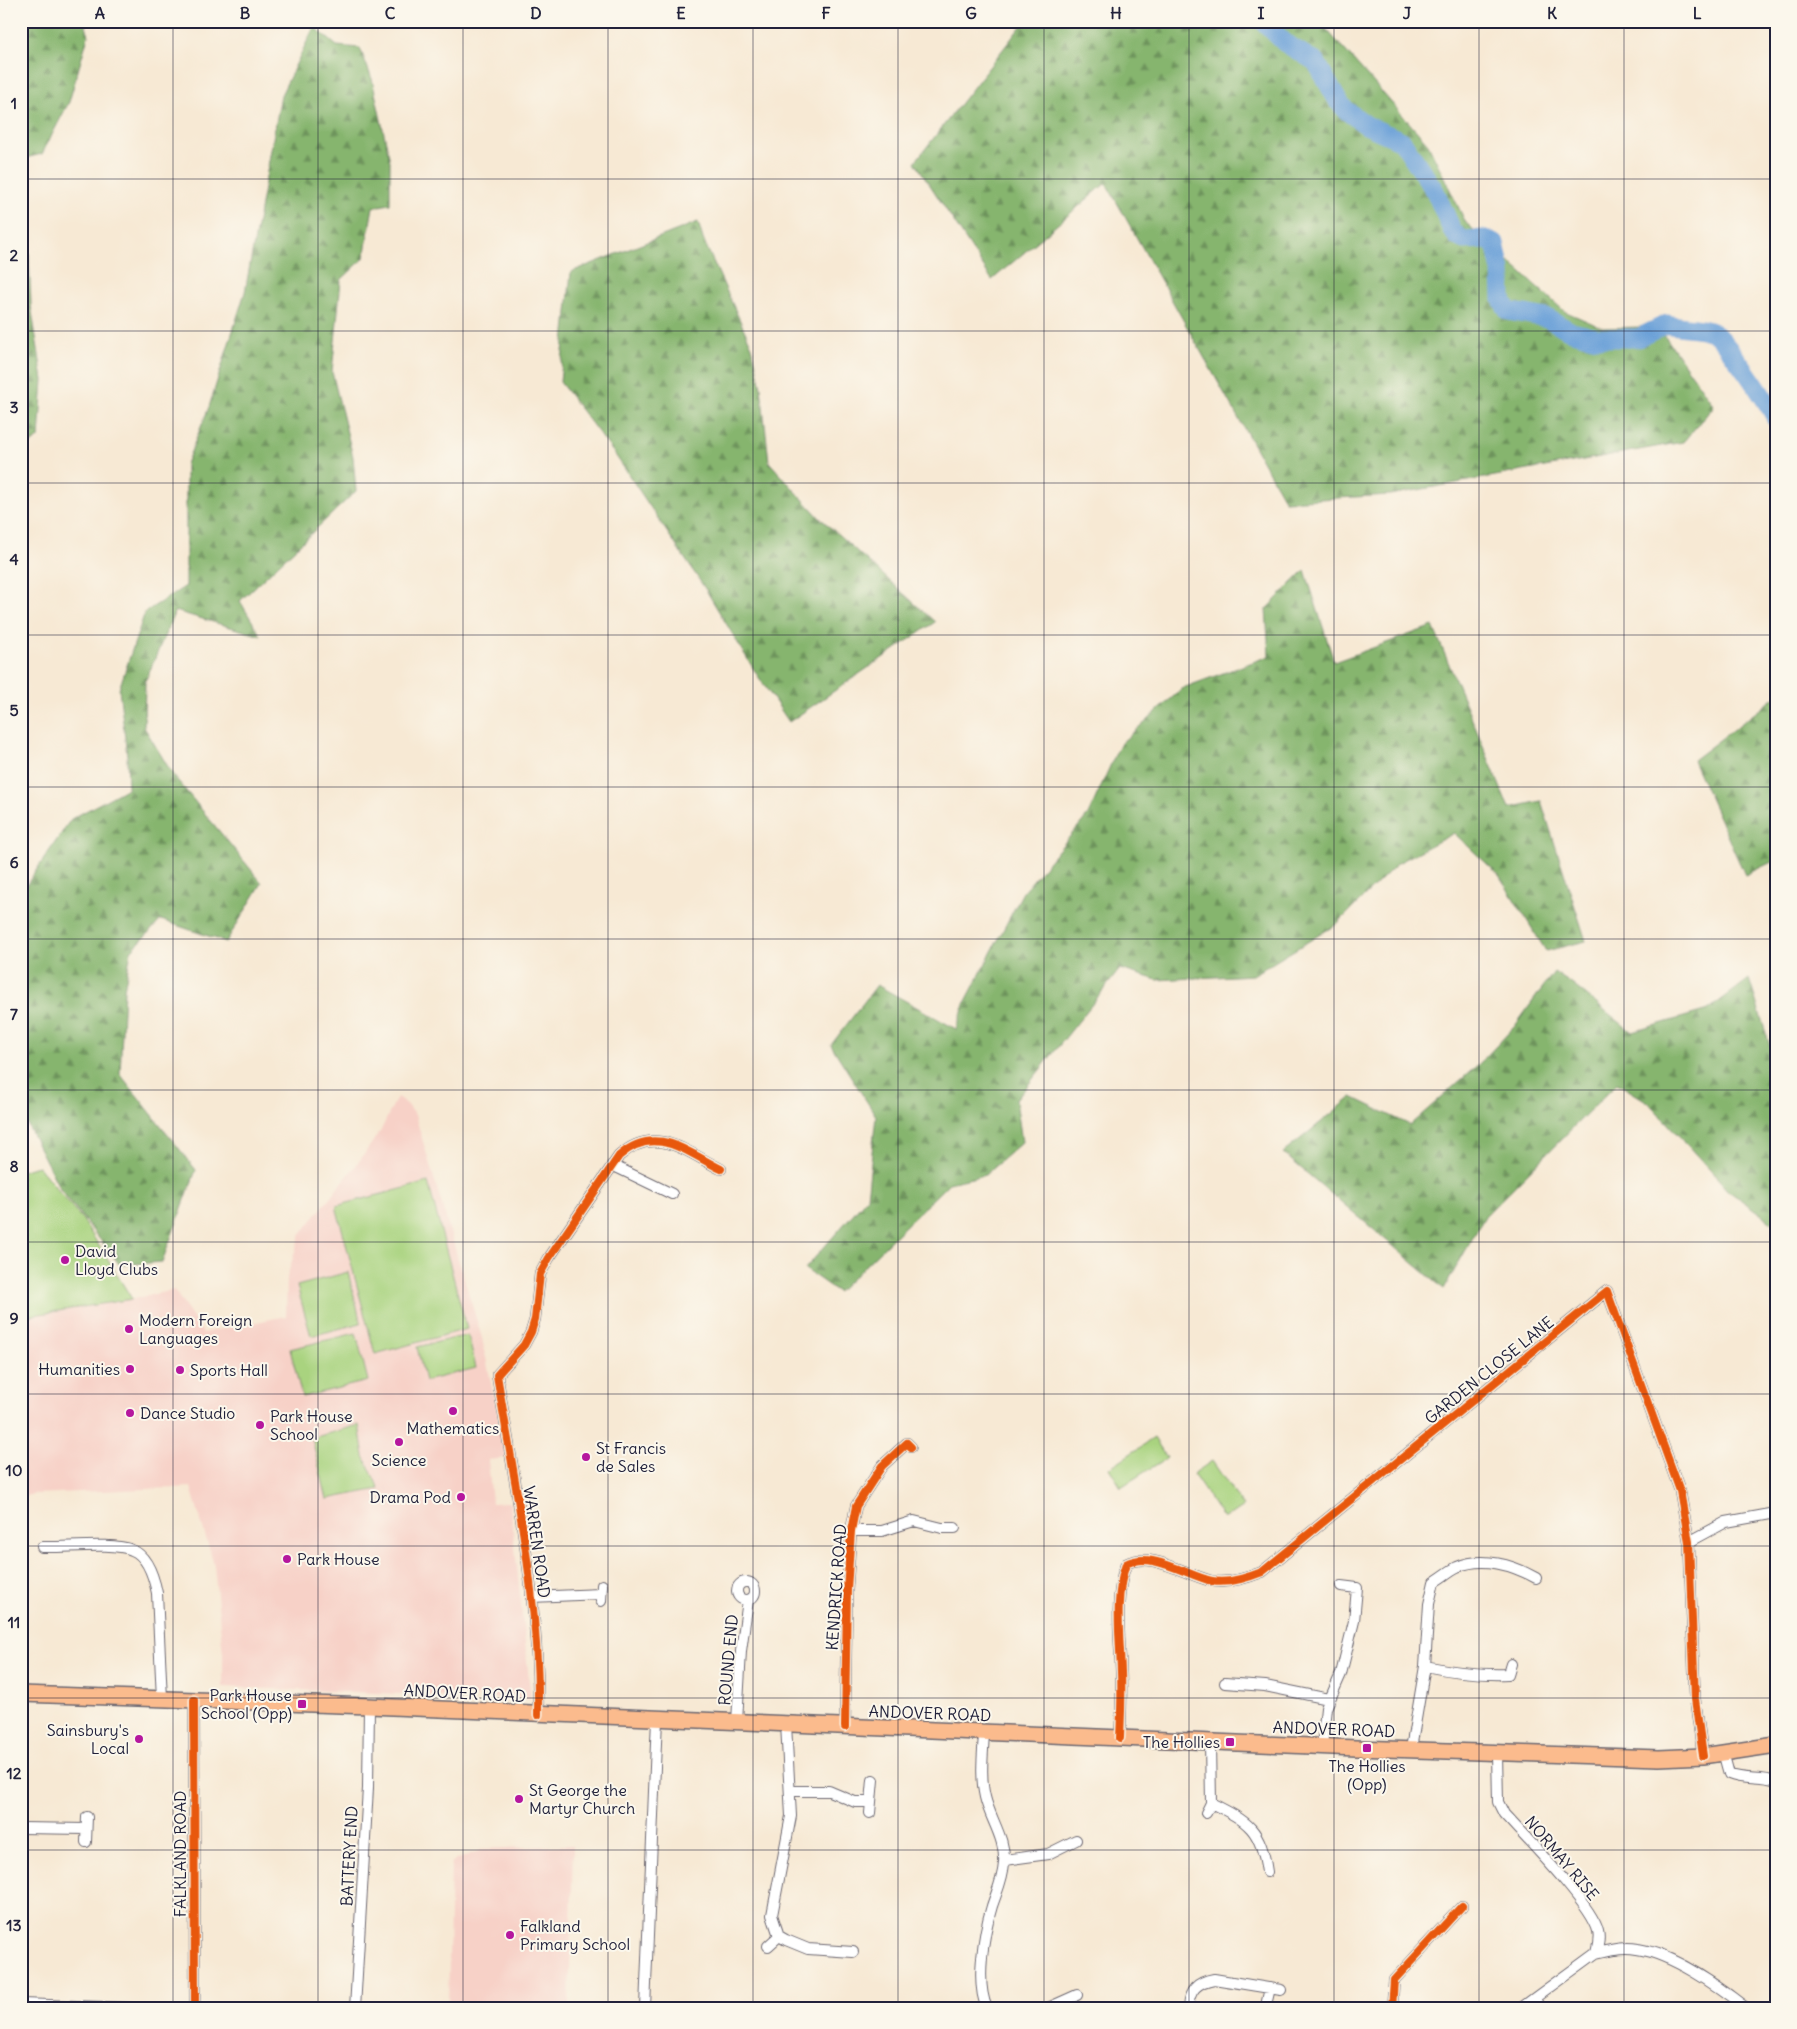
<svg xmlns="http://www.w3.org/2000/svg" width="1797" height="2029" viewBox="0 0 1797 2029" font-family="Delius,sans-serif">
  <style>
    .built { fill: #f7d1c7 }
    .forest { fill: url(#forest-firs); stroke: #546c54 }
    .park { fill: #a9d37f; stroke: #667a5d }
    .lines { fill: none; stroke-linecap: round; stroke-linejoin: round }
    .river { stroke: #6ba0d8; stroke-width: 19 }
    .street-casing { stroke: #6d6871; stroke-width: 12 }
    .primary-casing { stroke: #6d6871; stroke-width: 18 }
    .street { stroke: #fff; stroke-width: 10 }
    .primary { stroke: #fbbb8d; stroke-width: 15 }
    .cycleway-casing { stroke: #fbf7ec; stroke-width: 11 }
    .cycleway { stroke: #e8590c; stroke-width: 8 }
    .grid { fill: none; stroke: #22223b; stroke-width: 1; stroke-opacity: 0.55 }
    .poi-dot { fill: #b5179e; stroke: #fbf7ec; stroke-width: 2 }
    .labels { text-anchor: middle; stroke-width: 4; stroke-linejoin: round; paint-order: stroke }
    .poi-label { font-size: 16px; fill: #22223b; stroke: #fbf7ec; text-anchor: start }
    .street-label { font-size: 16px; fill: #22223b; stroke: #fbf7ec }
    .neatline { fill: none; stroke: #22223b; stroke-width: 2 }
    .grid-label { font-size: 16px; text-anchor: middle; font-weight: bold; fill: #22223b }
  </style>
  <defs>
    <pattern id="forest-firs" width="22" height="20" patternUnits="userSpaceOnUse" patternTransform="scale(1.25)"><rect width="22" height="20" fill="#86b56e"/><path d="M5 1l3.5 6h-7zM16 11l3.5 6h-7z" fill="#6d935c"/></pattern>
  </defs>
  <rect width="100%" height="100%" fill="#fbf7ec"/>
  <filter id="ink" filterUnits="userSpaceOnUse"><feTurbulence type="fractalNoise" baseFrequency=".02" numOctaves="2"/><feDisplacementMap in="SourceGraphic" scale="10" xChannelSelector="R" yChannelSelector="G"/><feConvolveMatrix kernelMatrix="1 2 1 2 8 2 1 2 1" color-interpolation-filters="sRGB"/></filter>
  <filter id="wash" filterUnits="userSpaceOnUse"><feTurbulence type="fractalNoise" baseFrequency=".0096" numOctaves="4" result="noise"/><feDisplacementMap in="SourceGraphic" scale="20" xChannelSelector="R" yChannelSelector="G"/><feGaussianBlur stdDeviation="1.12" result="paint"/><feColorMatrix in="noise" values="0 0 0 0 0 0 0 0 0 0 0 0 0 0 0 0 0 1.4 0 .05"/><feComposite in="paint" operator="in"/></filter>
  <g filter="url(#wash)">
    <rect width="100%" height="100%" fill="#f7e9d4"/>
    <path class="built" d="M397,1097l10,7 8,11 67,223 24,120 -18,2 4,43 18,-1 21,197 -308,-12v-33l-9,-89 -23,-78 -157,7 -13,3v-180l111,-18 42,-9 29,43 83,-17 1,-39 13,-42 61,-76 21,-31z
      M573,1845l-4,163h-121l3,-146 32,-13z"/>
    <path class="forest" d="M21,21h64l3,15 -19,66 -27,52 -21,5z
      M1025,21h294l109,123 38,79 98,88 39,17 39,-1 20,5 52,74 -31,36 -293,53 -105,6 -179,-318 -114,97 -77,-118z
      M314,27l23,19 23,2 12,31 18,82v43l-17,3 -9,51 -23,22 -9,92 21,85 3,34 -116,110 21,35 -86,-25 -30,71 -1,45 29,48 89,108 -36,59 -65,-22 -30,31 -7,39 -4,84 76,96 -34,92 -42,3 -60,-76 -39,-77v-207l6,-21 44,-65 57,-31 -1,-33 -8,-66 26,-77 41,-26v-122l23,-57 36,-115 36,-197z
      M698,222l5,17 49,108 9,40 8,75 50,55 116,105 -146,100 -33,-49 -50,-83 -92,-137 -54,-71 11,-110z
      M21,252l8,1 2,53 12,74 -4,58 -18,12z
      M1305,570l29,92 99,-36 76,182 32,-7 45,140 -40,10 -47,-76 -45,-42 -56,30 -61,61 -84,51 -96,5 -37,-11 -104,131 6,42 -37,33 -36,8 -111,109 -33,-23 62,-71 9,-82 -45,-71 46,-60 79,44 10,-28 57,-109 65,-77 32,-71 63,-56 86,-32 -3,-47z
      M1776,697v163l-31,15 -52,-115z
      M1554,972l19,13 59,47 76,-22 41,-31 27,86v160l-46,-33 -82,-90 -31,-19 -132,133 -41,73 -161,-136 69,-56 58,28 70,-62 35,-37z"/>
    <path class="park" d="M38,1166l45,54 49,79 -111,18v-146z
      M428,1182l39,147 -92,25 -39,-148z
      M348,1272l13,51 -50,13 -14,-50z
      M356,1333l12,48 -66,16 -12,-48z
      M468,1335l8,33 -51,13 -8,-34z
      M359,1425l5,31 15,33 -52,10 -15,-61z
      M1154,1438l13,20 -46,29 -12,-19z
      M1212,1461l31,45 -19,13 -31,-45z"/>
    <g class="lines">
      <path class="river" d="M1263,21l22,22 31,19 22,39 9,10 19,14 36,16 33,50 17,39 6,7 6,3 20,-1 11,4 6,28 1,29 6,11 39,7 25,14 25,6h41l29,-14c15,4 30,2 45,8 14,7 55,70 64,86"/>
    </g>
  </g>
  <g filter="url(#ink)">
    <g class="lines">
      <defs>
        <path id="street" d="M612,1165l60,29
          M851,1531h31l32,-10 28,7h13
          M1689,1542l37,-20 50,-9
          M42,1547c23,1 72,-5 90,3 16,6 22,28 25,43l5,106
          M737 1591a9 9 0 1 1 18 0a9 9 0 1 1-18 0Z
          M531,1597l70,-3
          M601,1601l1,-16
          M1425,1666c28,6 55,9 83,8l3,-10
          M1225,1683l40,3 64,13
          M194,1700l1,308
          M538,1715c2,-112 -23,-230 -41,-340l27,-30 7,-13 4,-13 5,-45 9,-16 70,-102c36,-32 66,-5 102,13
          M737,1722l4,-71 7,-51
          M786,1724l5,92 -19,99 7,21 7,4 22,9 45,3
          M845,1727l2,-137 4,-59 5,-25 26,-40 25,-23 4,4
          M984,1733c-1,21 -4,43 1,64 5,22 21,42 19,66 -1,16 -7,28 -12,43 -8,26 -17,77 -5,102
          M1120,1738c1,-22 2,-44 1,-66 -1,-36 -7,-73 5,-108 24,-14 62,12 86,17 16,3 35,-3 50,-9l345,-281 73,200 9,51 6,157 8,57
          M1210,1742l1,61c38,19 50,26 56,69
          M1322,1746l4,-38 15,-34 13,-53 3,-33 -16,-2
          M1411,1749l14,-83 4,-62 5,-22c7,-4 15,-11 23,-15 26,-11 56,-2 79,11
          M1723,1752l6,22c15,7 32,2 47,8
          M1497,1753l1,49 6,12c21,23 88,91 94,117 2,8 0,14 -2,22l-75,55
          M790,1791h39l26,11h14
          M870,1813l3,-33
          M1206,1813l5,-10
          M21,1828l65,1
          M86,1842l1,-25
          M1005,1860l43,-6 28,-14
          M768,1946l11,-10
          M1596,1953c14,-3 27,-7 42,-4 34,5 80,37 108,59
          M1535,2000l6,8
          M1267,2001l3,-13
          M21,2004l113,4
          M355,2008l13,-220 1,-82
          M645,2008l12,-289
          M1048,2008l29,-13
          M1188,2008c1,-18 9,-26 26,-29l67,11
          M1392,2008l2,-28 68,-74"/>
        <path id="primary" d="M21,1694l348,12 987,42 303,10 44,-2 73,-11"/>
      </defs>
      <use href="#street" class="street-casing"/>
      <use href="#primary" class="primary-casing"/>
      <use href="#street" class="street"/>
      <use href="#primary" class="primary"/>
      <defs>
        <path id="cycleway" d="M194,1700l1,308
          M538,1715c2,-112 -23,-230 -41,-340l27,-30 7,-13 4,-13 5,-45 9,-16 70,-102c36,-32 66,-5 102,13
          M845,1727l2,-137 4,-59 5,-25 26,-40 25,-23 4,4
          M1120,1738c1,-22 2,-44 1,-66 -1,-36 -7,-73 5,-108 24,-14 62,12 86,17 16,3 35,-3 50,-9l345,-281 73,200 9,51 6,157 8,57
          M1392,2008l2,-28 68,-74"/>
      </defs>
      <use href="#cycleway" class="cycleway-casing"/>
      <use href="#cycleway" class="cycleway"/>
    </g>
  </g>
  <path class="grid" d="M173,21v1987M318,21v1987M463,21v1987M608,21v1987M753,21v1987M898,21v1987M1044,21v1987M1189,21v1987M1334,21v1987M1479,21v1987M1624,21v1987M21,179h1755M21,331h1755M21,483h1755M21,635h1755M21,787h1755M21,939h1755M21,1090h1755M21,1242h1755M21,1394h1755M21,1546h1755M21,1698h1755M21,1850h1755"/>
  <g class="poi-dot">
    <circle cx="65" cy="1260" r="5"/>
    <circle cx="129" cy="1329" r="5"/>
    <circle cx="130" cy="1369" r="5"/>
    <circle cx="180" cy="1370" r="5"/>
    <circle cx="453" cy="1411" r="5"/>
    <circle cx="130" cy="1413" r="5"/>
    <circle cx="260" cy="1425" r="5"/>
    <circle cx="399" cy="1442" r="5"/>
    <circle cx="586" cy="1457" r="5"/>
    <circle cx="461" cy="1497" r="5"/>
    <circle cx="287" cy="1559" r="5"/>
    <rect x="297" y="1699" width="10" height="10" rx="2.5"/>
    <circle cx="139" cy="1739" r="5"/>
    <rect x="1225" y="1737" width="10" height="10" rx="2.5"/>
    <rect x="1362" y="1743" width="10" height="10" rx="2.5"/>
    <circle cx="519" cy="1799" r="5"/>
    <circle cx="510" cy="1935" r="5"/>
  </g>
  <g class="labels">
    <g class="poi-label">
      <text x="75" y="1257">David<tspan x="75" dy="18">Lloyd Clubs</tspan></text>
      <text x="139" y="1326">Modern Foreign<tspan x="139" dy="18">Languages</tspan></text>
      <text x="120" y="1375" text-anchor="end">Humanities</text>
      <text x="190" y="1376">Sports Hall</text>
      <text x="140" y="1419">Dance Studio</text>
      <text x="270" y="1422">Park House<tspan x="270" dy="18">School</tspan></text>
      <text x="453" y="1434" text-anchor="middle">Mathematics</text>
      <text x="596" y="1454">St Francis<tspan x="596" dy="18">de Sales</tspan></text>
      <text x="399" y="1466" text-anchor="middle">Science</text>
      <text x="451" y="1503" text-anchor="end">Drama Pod</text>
      <text x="297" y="1565">Park House</text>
      <text x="292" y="1701" text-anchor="end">Park House<tspan x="292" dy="18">School (Opp)</tspan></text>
      <text x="129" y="1736" text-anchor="end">Sainsbury's<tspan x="129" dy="18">Local</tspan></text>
      <text x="1220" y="1748" text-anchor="end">The Hollies</text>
      <text x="1367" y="1772" text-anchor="middle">The Hollies<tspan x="1367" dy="18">(Opp)</tspan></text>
      <text x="529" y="1796">St George the<tspan x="529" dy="18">Martyr Church</tspan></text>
      <text x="520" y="1932">Falkland<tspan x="520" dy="18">Primary School</tspan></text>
    </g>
    <g class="street-label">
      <text transform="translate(1489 1370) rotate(-39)" y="6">GARDEN CLOSE LANE</text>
      <text transform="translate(537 1542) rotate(82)" y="6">WARREN ROAD</text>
      <text transform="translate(836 1587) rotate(-86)" y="6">KENDRICK ROAD</text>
      <text transform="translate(728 1660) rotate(-85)" y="6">ROUND END</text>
      <text transform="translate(465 1693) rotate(3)" y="6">ANDOVER ROAD</text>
      <text transform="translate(930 1713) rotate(2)" y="6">ANDOVER ROAD</text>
      <text transform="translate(1334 1729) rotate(2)" y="6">ANDOVER ROAD</text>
      <text transform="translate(180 1854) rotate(-90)" y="6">FALKLAND ROAD</text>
      <text transform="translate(349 1856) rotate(-87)" y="6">BATTERY END</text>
      <text transform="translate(1562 1858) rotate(50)" y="6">NORMAY RISE</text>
    </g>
  </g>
  <rect width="1797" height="2029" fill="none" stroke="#fbf7ec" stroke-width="55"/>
  <rect x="28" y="28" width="1742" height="1974" class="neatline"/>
  <g class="grid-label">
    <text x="100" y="19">A</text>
    <text x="245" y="19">B</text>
    <text x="390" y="19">C</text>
    <text x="536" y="19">D</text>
    <text x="681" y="19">E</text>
    <text x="826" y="19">F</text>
    <text x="971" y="19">G</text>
    <text x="1116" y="19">H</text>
    <text x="1261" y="19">I</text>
    <text x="1407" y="19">J</text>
    <text x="1552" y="19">K</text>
    <text x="1697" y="19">L</text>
    <text x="14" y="109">1</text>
    <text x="14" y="261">2</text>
    <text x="14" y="413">3</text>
    <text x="14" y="565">4</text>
    <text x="14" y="716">5</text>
    <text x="14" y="868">6</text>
    <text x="14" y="1020">7</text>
    <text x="14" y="1172">8</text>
    <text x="14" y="1324">9</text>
    <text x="14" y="1476">10</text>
    <text x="14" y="1628">11</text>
    <text x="14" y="1779">12</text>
    <text x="14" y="1931">13</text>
  </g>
</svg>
